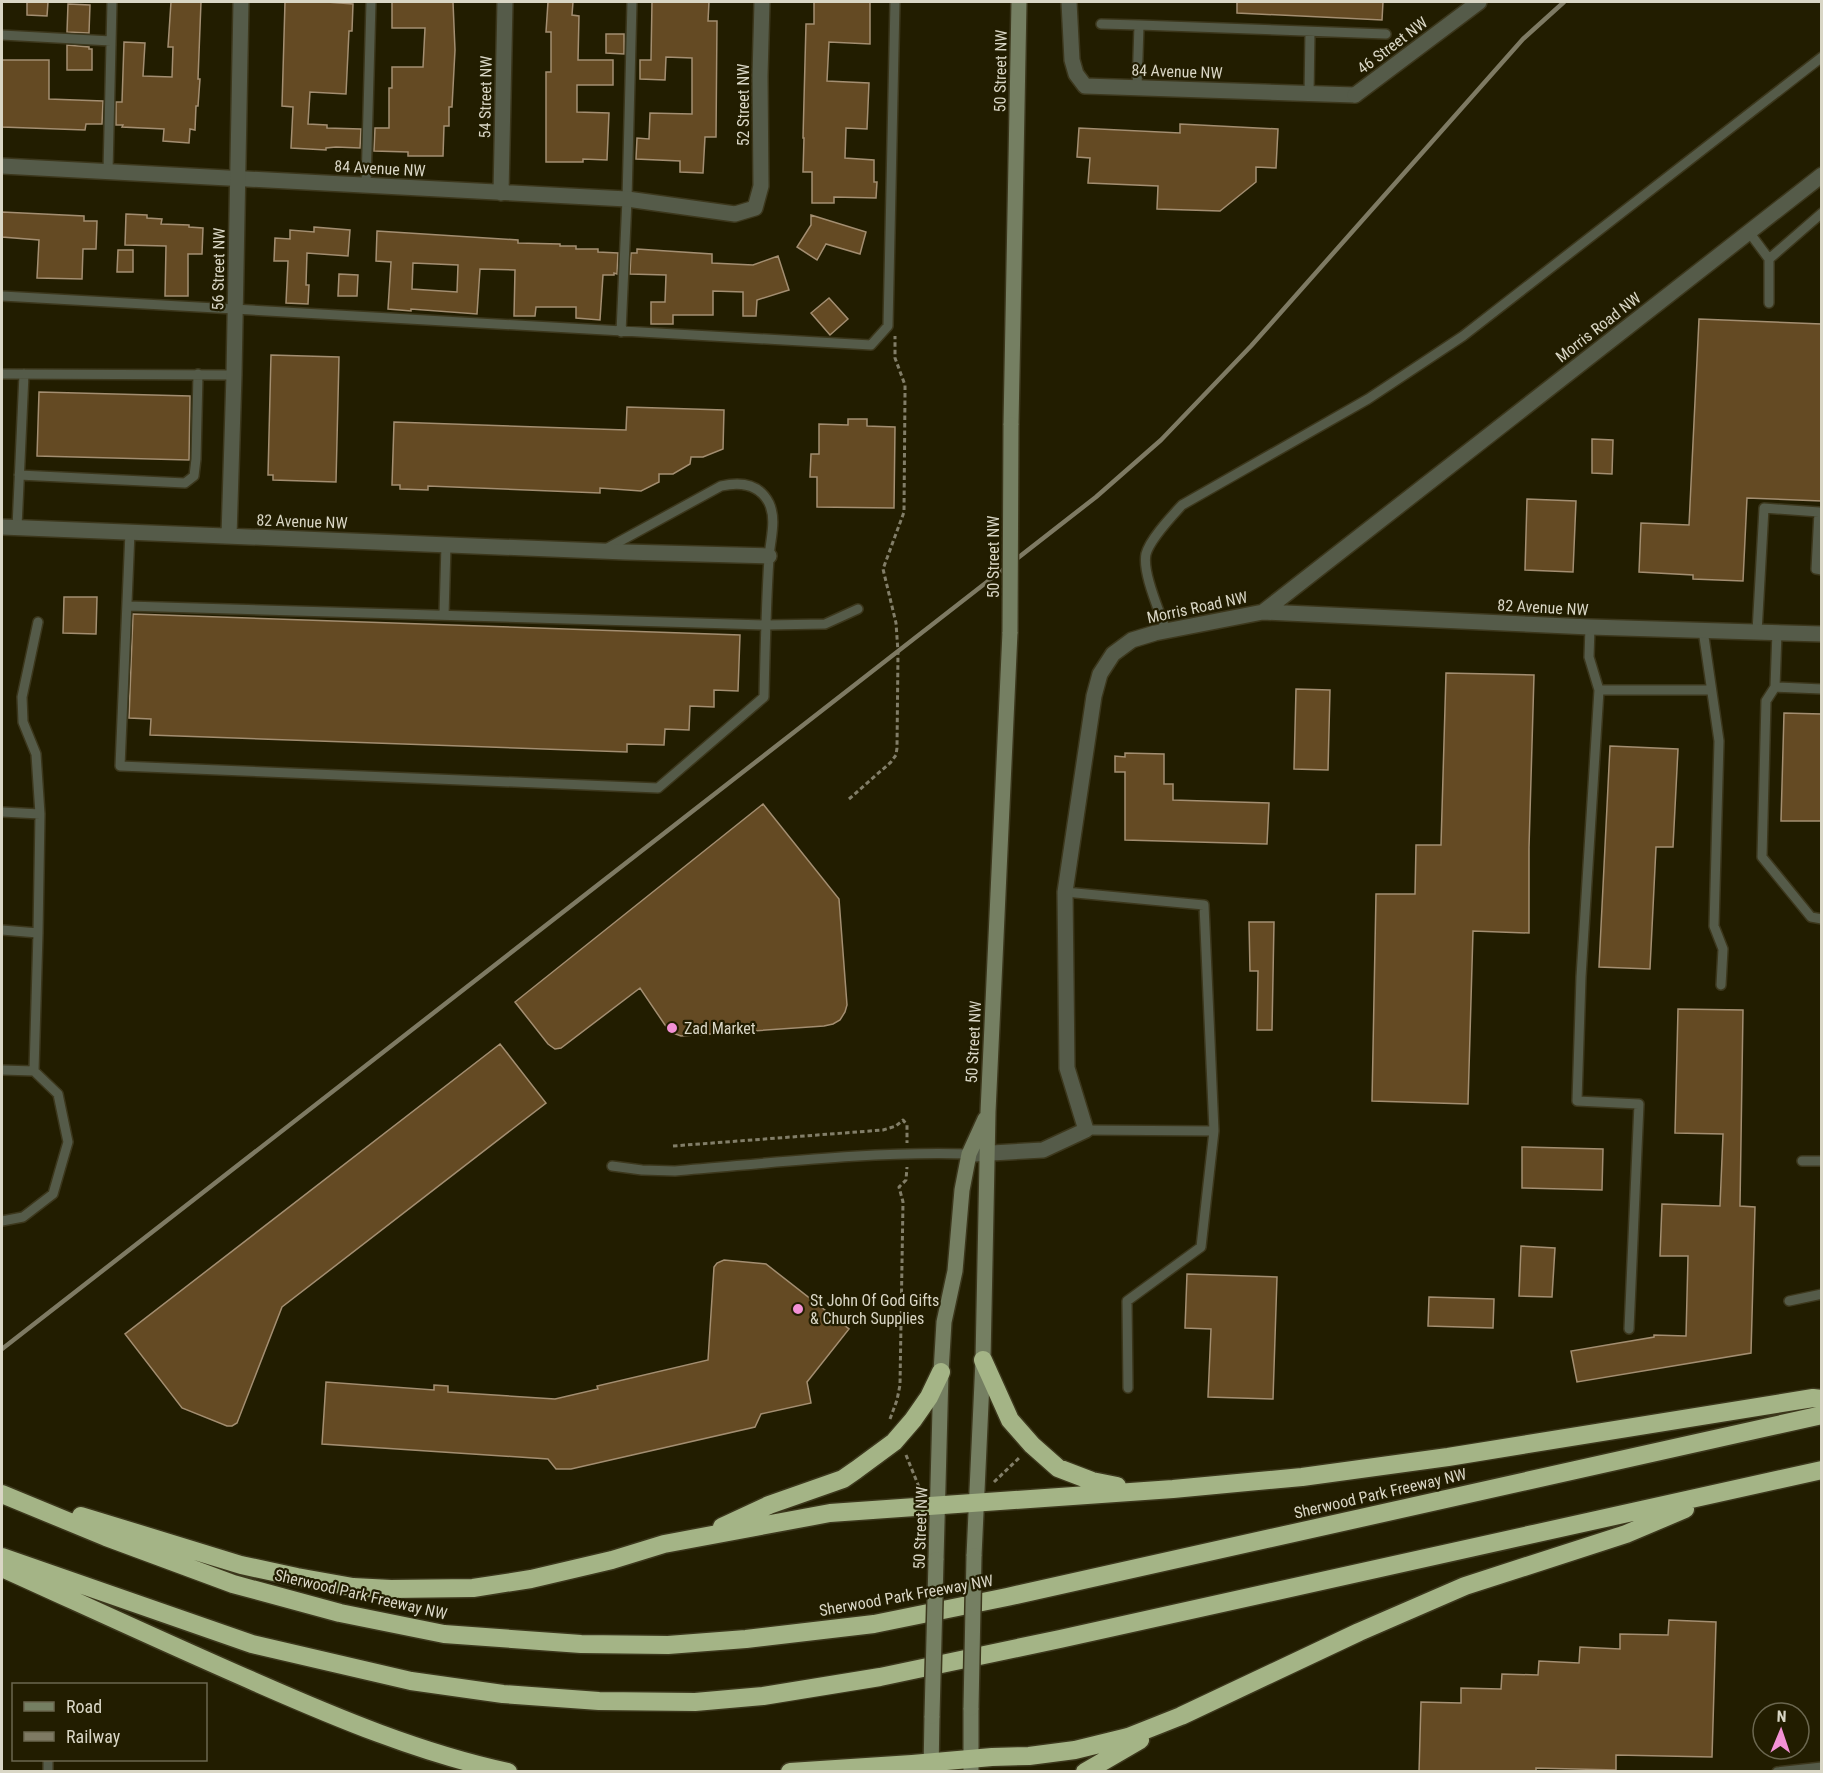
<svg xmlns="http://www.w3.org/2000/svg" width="1823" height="1773" viewBox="0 0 1823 1773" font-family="'Roboto Condensed',sans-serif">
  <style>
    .building { fill: #644a23; stroke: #a38e71; stroke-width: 1.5; fill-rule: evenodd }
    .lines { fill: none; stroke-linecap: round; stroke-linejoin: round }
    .service-casing { stroke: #3c371c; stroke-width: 12 }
    .minor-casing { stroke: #3c371c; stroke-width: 18 }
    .tertiary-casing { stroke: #3c371c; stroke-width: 18 }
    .secondary-casing { stroke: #3c371c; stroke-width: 18 }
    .motorway-casing { stroke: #3c371c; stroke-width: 21 }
    .path { stroke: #827e68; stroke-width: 3; stroke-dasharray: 4.5 3; stroke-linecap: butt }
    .service { stroke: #555b49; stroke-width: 9 }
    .minor { stroke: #555b49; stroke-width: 15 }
    .tertiary { stroke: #555b49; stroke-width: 15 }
    .secondary { stroke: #757f62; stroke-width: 15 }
    .motorway { stroke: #a4b486; stroke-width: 18 }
    .rail { stroke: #7e7a63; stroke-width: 4.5 }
    .secondary-bridge-casing { stroke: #3c371c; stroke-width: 18; stroke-linecap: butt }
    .secondary-bridge { stroke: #757f62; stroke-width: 15 }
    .poi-dot { fill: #f391d5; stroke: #221d00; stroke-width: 2 }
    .labels { text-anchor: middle; stroke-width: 4.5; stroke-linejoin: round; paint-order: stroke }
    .street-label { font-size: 16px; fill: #d9d6c5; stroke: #221d00 }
    .poi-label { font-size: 16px; fill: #d9d6c5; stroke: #221d00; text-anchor: start }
  </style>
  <rect width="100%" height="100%" fill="#221d00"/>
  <path class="building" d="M27,2h21l-1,14 -20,-1z
    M171,2h30l-3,77h2l-2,27h-2l-1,24 -5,-1 -1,14 -26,-2 1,-12 -42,-2 1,-2h-7v-23h6l2,-60 21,1 -2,33 29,1 1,-30h-5z
    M285,2h42l26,2 -1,27h-3l-3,63 -36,-2 -2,32 19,1v3l34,1 -1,19 -24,-1 -10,1v2l-35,-2 2,-41 -11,-1z
    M392,2h61l2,48 -3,57h-3v19h-5l-1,30h-35v-4l-34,-1 1,-23h14v-40h3v-21h31l2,-39h-33z
    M548,2h25l-1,13 7,1 -1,44h35v25h-36v27l32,1 -2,47 -24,-1v3h-37v-90h5v-40h-5z
    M652,2h57l-1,19h9l-1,116h-11l-2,36 -23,-1v-11l-44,-2 1,-21 12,1 1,-26 42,1v-56l-26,-1 -1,23 -25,-1v-19h11z
    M814,2h56v42l-41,-2 -2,39 42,2 -2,46 -21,-1 -1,30 29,2v22h3l-1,16 -42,-1v6h-22v-31h-9l1,-34h-1l3,-114h8z
    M1237,2h146l-1,18 -145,-7z
    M68,4l22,1 -1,28 -22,-1z
    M606,34h18v20l-18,-1z
    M67,45l22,2v2h3v21h-25z
    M2,60h47v39l54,2 -1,23h-16l-1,6 -83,-3z
    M1180,124l98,5 -2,39 -20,-1v15l-36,29 -63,-2 1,-23 -70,-3 2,-25 -13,-1 2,-29 101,5z
    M2,212l82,4v5h13l-1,28h-13l-1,30 -45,-1 2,-38 -37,-3z
    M126,214l21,1v3l15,1 -1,5 28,1v2l14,1 -1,26h-14v42h-23l1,-50 -41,-1z
    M811,215l55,17 -6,22 -34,-10 -9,16 -20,-13 14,-22z
    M314,227l36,3 -2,26 -41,-3 -1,32h3l-1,19 -22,-1 2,-42h-14l1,-23 15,1v-9l24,2z
    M377,231l141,9v3l42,1v2h16v3h22v3l20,1 -1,21 -3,-1v2h-11l-3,45 -24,-2v-11h-40l-1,9h-21l1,-46 -35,-1 -3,45 -66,-5v2l-23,-2 3,-47 -15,-1zM413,263l45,2 -1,27 -45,-3z
    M637,249l75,5v9l41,2 25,-9 11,34 -32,10 -1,16h-13v-24l-30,-1v24h-40v9h-22v-22h14l1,-27 -36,-1 1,-21h6z
    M118,250h15v22h-16z
    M339,274l19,1 -1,21h-19z
    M829,298l19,21 -18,16 -19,-22z
    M1699,319l122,5v177l-74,-3 -4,83 -50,-2v-4l-54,-3 2,-49 48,2z
    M271,355l68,2 -3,125 -63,-2v-5h-5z
    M39,392l151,4 -1,64 -152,-4z
    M627,407l97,3 -1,39 -20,8h-12l-1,7 -17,10h-14v8l-18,9 -41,-3v5l-172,-7v4l-28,-1v-4h-8l2,-63 232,8z
    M848,419h19v7l28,1 -1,81 -77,-1v-30h-7l1,-23h8v-30l29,1z
    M1592,439l21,1 -1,34 -20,-1z
    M1527,499l49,2 -3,71 -48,-2z
    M64,597h33l-1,37 -33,-1z
    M133,614l607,21 -2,56 -24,-1v17l-24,-1 -1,24 -24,-1 -1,16 -37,-1v8l-477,-17 1,-16 -22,-1z
    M1446,673l88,2 -5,173v85l-56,-2 -5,173 -96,-3 4,-207h39l1,-49h25z
    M1296,689l34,1 -2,80 -34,-1z
    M1784,713l37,1v107h-40z
    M1610,746l68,3 -5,98h-17l-6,122 -51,-2z
    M1125,753l39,1v30h9v16l96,3 -2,41 -142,-4v-68h-10v-16l10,1z
    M763,804l76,95 8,106 -2,7 -5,8 -7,4 -9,2 -143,10 -8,-3 -8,-8 -25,-37 -79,60 -6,1 -7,-5 -33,-42z
    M1249,922h25l-2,108h-15l1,-59h-8z
    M1678,1009l65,1 -3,196 15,1 -4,146 -174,29 -6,-31 83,-14v-2l32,1 2,-80h-28l2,-52 58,2 3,-72 -48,-1z
    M500,1044l46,59 -264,204 -45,116 -5,3h-5l-45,-18 -57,-74z
    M1522,1147l81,2 -1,41 -80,-2z
    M1521,1246l34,2 -3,49 -33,-1z
    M724,1260l42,4 83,65 -42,53 4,21 -50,11 -6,13 -184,42h-15l-8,-10 -226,-15 4,-62 108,8v-5l14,1v6l107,7 43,-10 -1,-3 111,-26 6,-93 3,-4z
    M1187,1274l90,3 -4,122 -65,-2 3,-68 -26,-1z
    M1429,1297l65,2 -1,29 -65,-2z
    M1669,1620l47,2 -4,135 -96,-2v15l-80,-2v4h-117l2,-70 40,1v-15l40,1 1,-15 36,1 1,-14 40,2 1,-16 40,2v-15l48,1z"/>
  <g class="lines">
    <defs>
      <path id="service" d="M1101,24l38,1
        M2,35l109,6
        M1137,87l2,-62 247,9
        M1309,94l1,-62
        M108,171l4,-169
        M366,185l5,-183
        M1749,232l20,27 53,-46
        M2,296l869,49 17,-19 7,-324
        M1769,303v-44
        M621,332l6,-133 5,-197
        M2,374l232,1
        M19,475l166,8 9,-7 2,-17 2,-85
        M17,527l7,-153
        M130,532l-10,234 538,22 106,-91c1,-46 2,-93 5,-139 1,-18 8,-38 0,-55 -10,-20 -30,-21 -48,-17l-117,64
        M127,606l640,19 58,-1 33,-15
        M444,615l2,-70
        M38,622l-16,75 1,25 13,32 4,60
        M1590,627l-1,30 10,33 -18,287 -4,124 62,3 -10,225
        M1703,630l16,111 -5,185 9,23 -2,36
        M1166,631c-6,-19 -24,-58 -20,-77 4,-15 25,-37 36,-49l186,-106 95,-63 359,-279
        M1757,632l7,-124 55,4 -3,57 6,1
        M1777,632l-2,55 47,2
        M1775,687l-9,14 -4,156 49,60 11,2
        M1599,690h112
        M2,812l38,2 -2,119 -36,-3
        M1065,892l139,13 10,226 -13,116 -74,54 1,87
        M2,1070l32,1 4,-138
        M1086,1130l128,1
        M1802,1161h20
        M612,1166l30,4 33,1c98,-8 196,-20 294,-17
        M2,1221l21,-4 30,-23 15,-52 -10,-48 -24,-23
        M1789,1301l33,-7
        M48,1772v-12
        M1777,1772l45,-5"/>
      <path id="minor" d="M1069,2l3,58 4,14 9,12 270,9
        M2,166l625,33 108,15 20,-6 6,-22 -1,-110 2,-74
        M501,193l4,-191
        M1263,612l327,15 232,7
        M974,1154l69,-4 43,-20 -19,-62 -2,-176 29,-196 6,-22 13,-20 19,-14 23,-7 108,-21 559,-437"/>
      <path id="tertiary" d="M1355,95l124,-93
        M2,527l623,25 144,4
        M229,536l5,-161 7,-373"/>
      <path id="secondary" d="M1011,425l8,-423
        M974,1556l9,-196 5,-248 22,-480
        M936,1560l5,-188 3,-50 11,-51 7,-81 7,-36 16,-35
        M931,1772l1,-56
        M971,1772v-64"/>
      <path id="motorway" d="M983,1360l27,60 22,25 26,23 34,13 25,5
        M2,1494l104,43 127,47 107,29 104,21 137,10 87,1 78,-6 128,-15 133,-27 815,-182
        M81,1516l160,49 56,12 56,10 38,2 82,-1 58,-9 81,-19 52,-16 166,-31 343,-24 129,-12 146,-20 365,-59 9,1
        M722,1527l47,-22 74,-26 13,-9 38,-28 19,-22 16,-23 12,-25
        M2,1557l250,87 159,37 92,13 96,7 96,1 68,-6 117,-19 180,-38 762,-169
        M2,1568c84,38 168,77 253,114 82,36 165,71 253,90
        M790,1772l122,-8 80,-7 37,-1 46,-6 53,-13 53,-21 178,-84 106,-46 161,-52 59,-25
        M1085,1772l55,-32"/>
    </defs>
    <use href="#service" class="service-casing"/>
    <use href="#minor" class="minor-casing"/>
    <use href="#tertiary" class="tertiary-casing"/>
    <use href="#secondary" class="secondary-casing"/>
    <use href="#motorway" class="motorway-casing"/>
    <path class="path" d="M849,799l42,-37 5,-7 1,-7 1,-96 -2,-29 -13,-54 21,-57 1,-119v-8l-10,-27v-22
      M673,1146l210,-16 13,-4 7,-6 4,5v18
      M890,1419l7,-19 3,-15 3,-183 -4,-15 7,-7 1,-13
      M906,1455l13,32
      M994,1482l25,-24"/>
    <use href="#service" class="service"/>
    <use href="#minor" class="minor"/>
    <use href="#tertiary" class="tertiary"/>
    <use href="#secondary" class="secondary"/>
    <use href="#motorway" class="motorway"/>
    <path class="rail" d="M2,1349l1094,-852 65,-57 90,-94 272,-307 41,-37"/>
    <defs>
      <path id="secondary-bridge" d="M1010,632l1,-207
        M971,1708l3,-152
        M932,1716l4,-156"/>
    </defs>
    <use href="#secondary-bridge" class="secondary-bridge-casing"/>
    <use href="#secondary-bridge" class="secondary-bridge"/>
  </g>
  <g class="poi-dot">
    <circle cx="672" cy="1028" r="6"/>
    <circle cx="798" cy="1309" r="6"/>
  </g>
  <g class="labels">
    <g class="street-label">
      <text transform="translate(1392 45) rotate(-37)" y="6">46 Street NW</text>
      <text transform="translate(1000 71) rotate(-89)" y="6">50 Street NW</text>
      <text transform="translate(1177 71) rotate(2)" y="6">84 Avenue NW</text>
      <text transform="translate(485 97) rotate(-89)" y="6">54 Street NW</text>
      <text transform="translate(743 105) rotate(-90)" y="6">52 Street NW</text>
      <text transform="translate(380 168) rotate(3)" y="6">84 Avenue NW</text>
      <text transform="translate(218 269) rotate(-89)" y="6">56 Street NW</text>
      <text transform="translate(1598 327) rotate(-38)" y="6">Morris Road NW</text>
      <text transform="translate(302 521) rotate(2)" y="6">82 Avenue NW</text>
      <text transform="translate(993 557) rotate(-90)" y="6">50 Street NW</text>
      <text transform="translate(1197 607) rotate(-12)" y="6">Morris Road NW</text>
      <text transform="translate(1543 607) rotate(3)" y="6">82 Avenue NW</text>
      <text transform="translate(973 1042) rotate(-87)" y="6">50 Street NW</text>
      <text transform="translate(1380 1493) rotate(-13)" y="6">Sherwood Park Freeway NW</text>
      <text transform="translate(920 1528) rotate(-88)" y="6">50 Street NW</text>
      <text transform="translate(361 1594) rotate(13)" y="6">Sherwood Park Freeway NW</text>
      <text transform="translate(906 1595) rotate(-10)" y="6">Sherwood Park Freeway NW</text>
    </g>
    <g class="poi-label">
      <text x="684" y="1034">Zad Market</text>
      <text x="810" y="1306">St John Of God Gifts<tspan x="810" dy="18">&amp; Church Supplies</tspan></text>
    </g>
  </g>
  <rect width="1823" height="1773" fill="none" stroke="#d9d6c5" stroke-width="6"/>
  <rect x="12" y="1683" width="195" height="78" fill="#221d00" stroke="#6b674f" stroke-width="1.5"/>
  <rect x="24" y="1702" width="30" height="9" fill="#757f62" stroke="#6b674f" stroke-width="1.5"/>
  <text x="66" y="1713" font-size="18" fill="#d9d6c5">Road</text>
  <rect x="24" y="1732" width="30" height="9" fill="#7e7a63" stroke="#6b674f" stroke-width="1.5"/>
  <text x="66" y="1743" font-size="18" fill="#d9d6c5">Railway</text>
  <g transform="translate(1781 1731) rotate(2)"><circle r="28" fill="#221d00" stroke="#6b674f" stroke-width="1.5"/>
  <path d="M0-4.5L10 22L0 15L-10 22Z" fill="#f391d5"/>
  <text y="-9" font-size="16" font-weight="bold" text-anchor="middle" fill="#d9d6c5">N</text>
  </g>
</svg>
